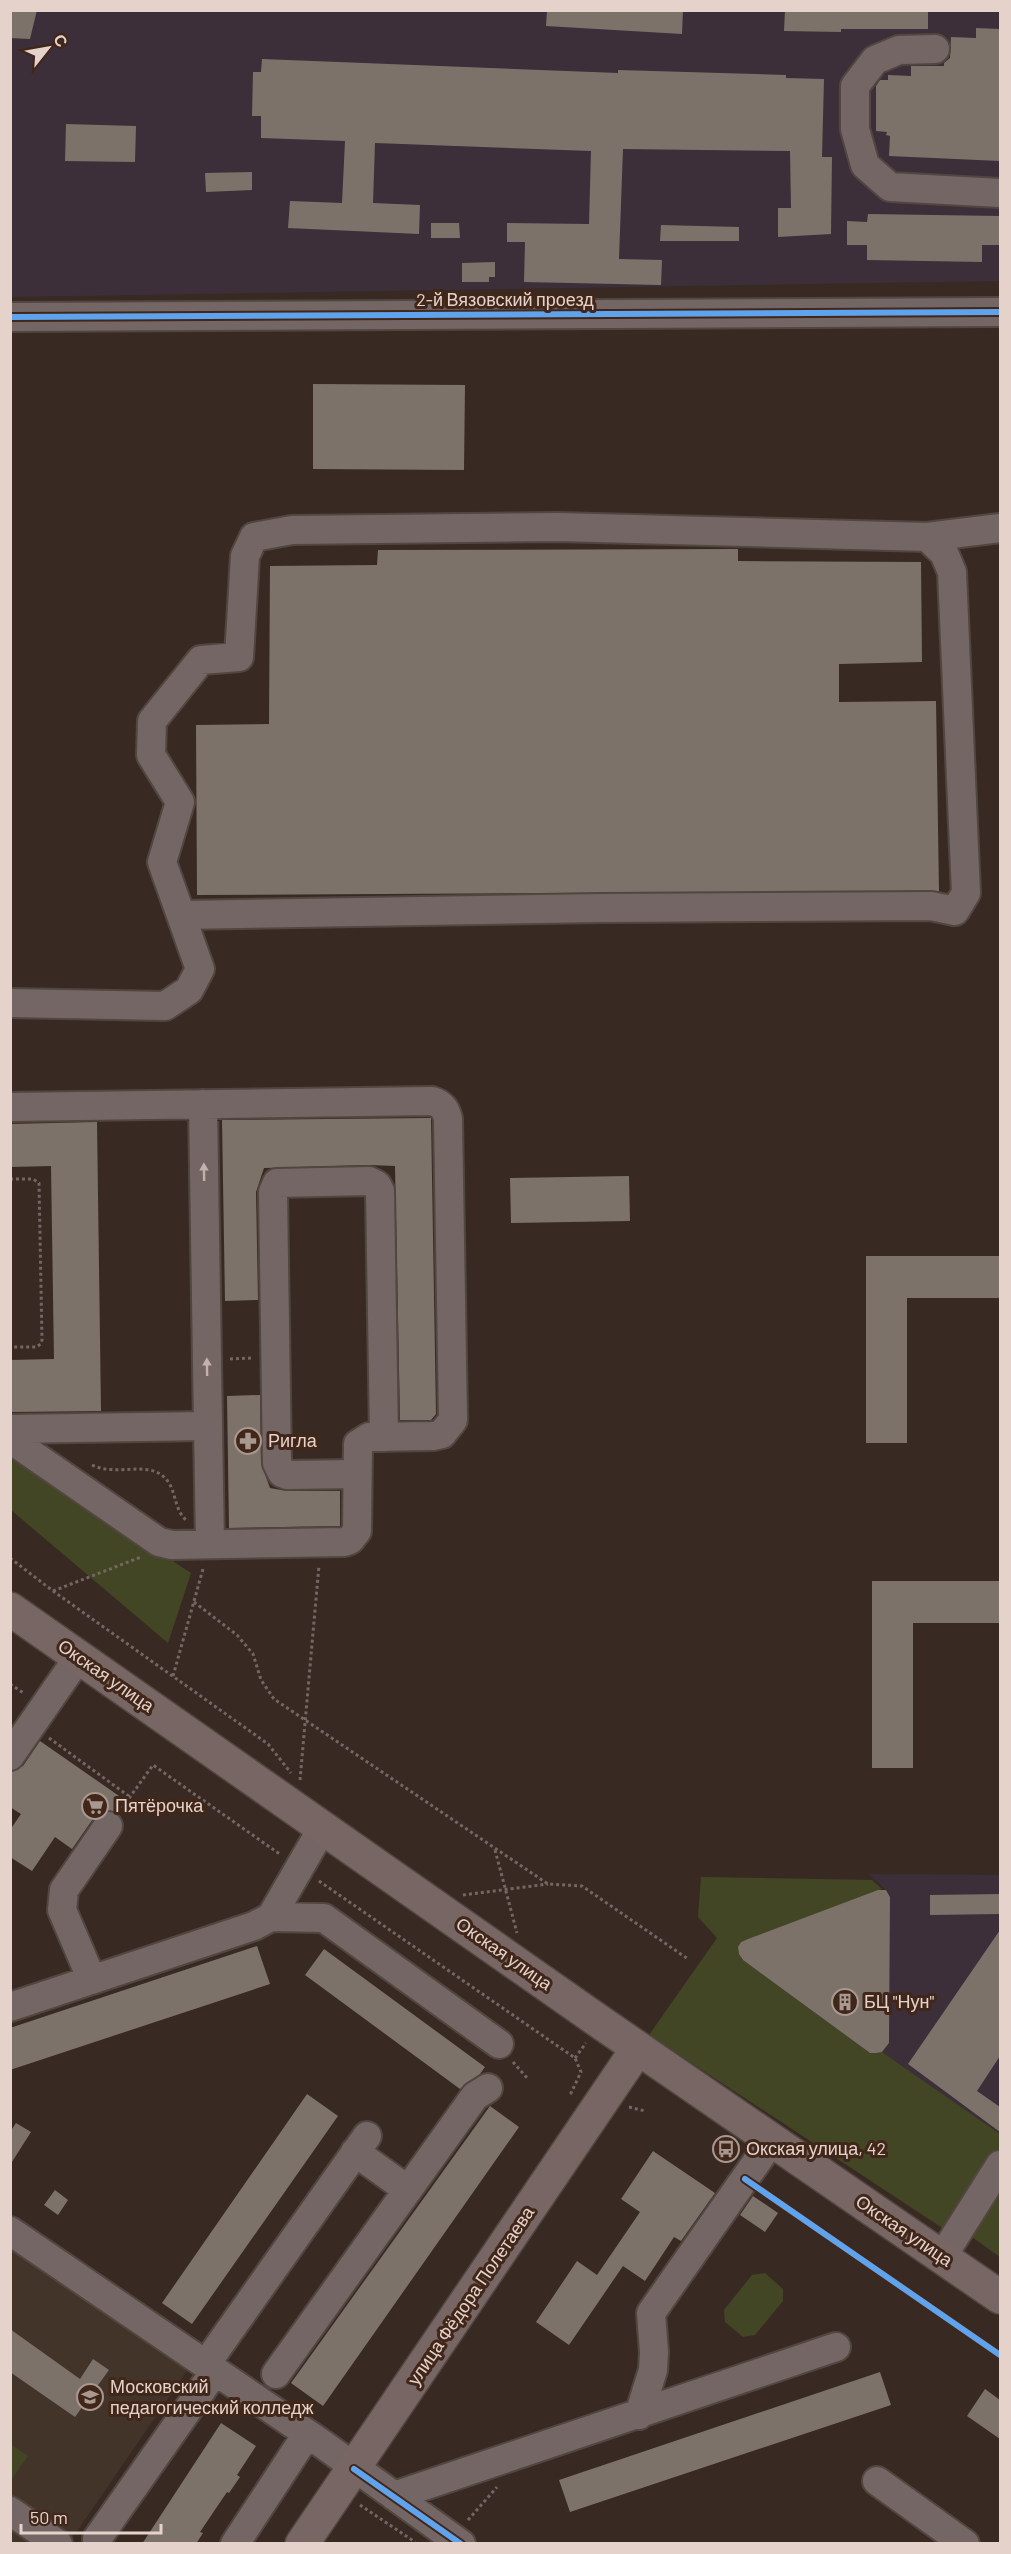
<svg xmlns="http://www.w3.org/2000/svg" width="1011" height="2554" viewBox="0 0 1011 2554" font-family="Barlow,sans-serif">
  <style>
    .industrial { fill: #3c2f3a }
    .education { fill: #433429 }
    .green { fill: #424624 }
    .building { fill: #7d726a }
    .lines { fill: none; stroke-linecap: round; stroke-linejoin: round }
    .minor-casing { stroke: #524640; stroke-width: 32 }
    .major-casing { stroke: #524640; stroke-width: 36 }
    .path { stroke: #746664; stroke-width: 3; stroke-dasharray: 3 3; stroke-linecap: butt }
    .minor { stroke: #746664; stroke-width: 28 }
    .major { stroke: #776663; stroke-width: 33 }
    .cycleway-casing { stroke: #41261a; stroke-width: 10 }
    .cycleway { stroke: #60a3ed; stroke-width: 6 }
    .oneway { fill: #c3b2ac }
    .labels { text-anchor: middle; stroke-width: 6; stroke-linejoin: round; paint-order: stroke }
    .street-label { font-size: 18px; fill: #e5d3cb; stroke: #41261a }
    .poi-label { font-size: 18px; fill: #e5d3cb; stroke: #41261a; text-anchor: start }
  </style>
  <rect width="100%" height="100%" fill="#382a23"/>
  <path class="industrial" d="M10,11h990v270l-989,16z
    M869,1874l131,1v259l-118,-82 7,-9 1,-146 -1,-4z"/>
  <path class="education" d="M10,2247l179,121 -120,175h-58z"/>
  <path class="green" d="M10,1454l181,119 -23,70 -157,-133z
    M701,1877l171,3 10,9 -141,53c-4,7 -3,11 2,18l127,93 12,-1 118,82v30l-47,71 -304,-200 68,-97 -19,-21z
    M1000,2193v64l-28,-20z
    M765,2273l18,16v12l-28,34 -12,2 -18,-15 -1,-12 28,-35z
    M12,2445l16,11 -17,24v-32z"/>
  <path class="building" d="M10,10h27l-7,29 -20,-1z
    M547,10h136l-1,24 -136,-8z
    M785,10h143v19h-87v3l-57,-1z
    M976,28l24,1v132l-111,-5 1,-20 -4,-1 1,-3 -11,-1v-45l4,-6h8v-5l23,1v-10h33v-3l6,-5 1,-21 25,1z
    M262,59l356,14v-3l168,5v3l38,1 -2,78h10l-1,77 -53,3v-29h13l-1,-57 -167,-2 -4,110 43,1 -1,25 -137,-3 1,-40h-18v-19l82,1 2,-73 -216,-8 -2,60 47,2 -1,29 -131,-6 2,-27 52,2 3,-62 -84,-3v-22h-9l1,-44h8z
    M66,124l70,2 -1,36 -70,-1z
    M252,172v18l-46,2 -1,-19z
    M868,214l132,2v29h-18v17l-115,-2v-15h-20v-24l20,1z
    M431,223h28l1,15h-29z
    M661,225l78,2v14h-79z
    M495,262v15h-6v5h-27v-19z
    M313,384l152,1 -1,85 -151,-1z
    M738,549v12l183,1 1,100 -83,2v38l97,-1 3,190 -742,4 -1,-170 73,-1 1,-158 107,-1 1,-15z
    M431,1118l5,296 -5,6h-31l-5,-254 -26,-1 -105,3 -8,24 2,108 -33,1 -3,-181z
    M97,1122l4,289 -91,1v-52l44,-1 -3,-193 -41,1v-43z
    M629,1176l1,45 -119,2 -1,-45z
    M866,1256h134v42h-93v145h-41z
    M260,1395l1,68 9,25 17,3h53v35l-111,2 -2,-132z
    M872,1581h128v42h-87v145h-41z
    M40,1741l82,57 -8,13h-13l-6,5 -23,33 -17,-12 -23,34 -22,-14v-27l11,-16 -11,-7v-35l13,-6z
    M878,1890h8l4,7 -1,146 -7,9 -6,1h-6l-127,-93 -4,-6 -1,-7 3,-5 7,-3z
    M1000,1894v20l-70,1v-20z
    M1000,1930v126l-23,35 23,16v25l-92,-68z
    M257,1946l13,38 -260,86v-42z
    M324,1949l161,118 -5,7 -20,15 -155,-114z
    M307,2094l31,22 -146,208 -30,-21z
    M490,2106l29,21 -196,279 -32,-23z
    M16,2123l15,9 -21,33v-33z
    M653,2151l62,42 -34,48 -7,-4 -29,44 -22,-15 -54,79 -33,-23 41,-61 20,14 43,-63 -19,-13z
    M55,2190l13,10 -10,15 -14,-10z
    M753,2196l25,17 -13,19 -25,-17z
    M10,2329l70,50 13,-20 16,11 -34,47 -65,-45z
    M880,2372l11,33 -321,107 -11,-32z
    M985,2389l15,11v39l-33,-23z
    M221,2423l35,23 -19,29 3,2 -11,16 -2,-1 -27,40 3,1 -7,11h-54z"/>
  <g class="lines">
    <defs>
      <path id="minor" d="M935,49l-36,1 -24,10 -20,26v43l10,36 25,22 110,6
        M10,317l990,-5
        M927,537l73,-9
        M10,1003l155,3 24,-16 11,-21 -38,-107 18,-60 -29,-47 1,-34 49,-61 38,-3 6,-101 9,-19 38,-7 266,-3 369,10 17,16 8,19 14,321 -11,18 -24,-5 -330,2 -420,7
        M203,1104l5,322
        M10,1107l422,-6c10,3 14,8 16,18l5,301 -11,14 -9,2 -64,1 -11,7 -1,87 -7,9 -6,2 -172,3 -13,-3 -149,-103
        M10,1429l198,-3 2,118
        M357,1474l-70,1 -5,-2 -5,-10 -4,-271 4,-9 92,-2 8,4 3,6 4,246
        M10,1756l68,-98
        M271,1917l53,1 175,126
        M92,1980l-30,-70 2,-20 44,-64
        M10,2007l244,-81 17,-9 52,-90
        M355,2152l53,38
        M10,2231l311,212 140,101
        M942,2257l58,-92
        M206,2364l161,-228
        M276,2374l199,-278 13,-8
        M639,2415l14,-45 1,-18 -3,-39 121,-173
        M877,2481l88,63
        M394,2496l442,-149
        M10,2511l48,33
        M97,2539l118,-168
        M235,2544l72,-110"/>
      <path id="major" d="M10,1609l590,413 400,275
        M302,2544l336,-496"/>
    </defs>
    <use href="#minor" class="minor-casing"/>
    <use href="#major" class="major-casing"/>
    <path class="path" d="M10,1179h23l6,4 3,157 -1,4 -5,3h-26
      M230,1359l23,-1
      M92,1465c24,12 56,-5 73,13 12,12 8,30 21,42
      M10,1558l43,33 215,153 23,29
      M53,1591l88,-34
      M194,1602l43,33 16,19 8,26 13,19 274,185 34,2 106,73
      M173,1676l30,-107
      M10,1684l15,10
      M49,1738l81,59
      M300,1780l19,-215
      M122,1808l31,-43 128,90
      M495,1850l22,83
      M319,1881l256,177 6,14 -10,21 3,2
      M463,1895l85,-11
      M575,2058l11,-15
      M513,2062l15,17
      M629,2107l16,4
      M360,2505l55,37
      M468,2520l29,-33"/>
    <use href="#minor" class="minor"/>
    <use href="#major" class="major"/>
    <defs>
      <path id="cycleway" d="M10,317l990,-5
        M745,2179l255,176
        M354,2469l107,75"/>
    </defs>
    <use href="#cycleway" class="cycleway-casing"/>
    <use href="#cycleway" class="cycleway"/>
  </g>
  <defs><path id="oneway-solid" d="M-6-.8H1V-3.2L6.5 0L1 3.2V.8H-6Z" transform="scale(1.5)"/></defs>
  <g class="oneway">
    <use href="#oneway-solid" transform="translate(204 1172) rotate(-91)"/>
    <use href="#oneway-solid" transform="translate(207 1367) rotate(-91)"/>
  </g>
  <defs>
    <symbol id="pharmacy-ring" viewBox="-11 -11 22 22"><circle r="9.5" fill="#41261a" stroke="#a89890" stroke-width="1.5"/><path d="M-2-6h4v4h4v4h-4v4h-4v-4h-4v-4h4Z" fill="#a89890"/></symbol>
    <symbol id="supermarket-ring" viewBox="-11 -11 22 22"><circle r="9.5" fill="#41261a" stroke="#a89890" stroke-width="1.5"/><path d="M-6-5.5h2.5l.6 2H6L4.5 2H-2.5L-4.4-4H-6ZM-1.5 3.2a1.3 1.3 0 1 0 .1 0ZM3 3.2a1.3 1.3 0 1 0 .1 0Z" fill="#a89890"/></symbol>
    <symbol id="building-ring" viewBox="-11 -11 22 22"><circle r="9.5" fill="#41261a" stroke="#a89890" stroke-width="1.5"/><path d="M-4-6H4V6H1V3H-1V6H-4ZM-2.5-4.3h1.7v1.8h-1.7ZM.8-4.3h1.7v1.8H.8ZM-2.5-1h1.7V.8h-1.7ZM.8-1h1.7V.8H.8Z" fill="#a89890"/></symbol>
    <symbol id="bus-ring" viewBox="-11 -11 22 22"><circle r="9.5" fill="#41261a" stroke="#a89890" stroke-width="1.5"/><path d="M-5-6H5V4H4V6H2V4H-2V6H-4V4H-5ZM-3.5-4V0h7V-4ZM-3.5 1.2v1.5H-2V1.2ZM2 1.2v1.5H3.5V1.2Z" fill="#a89890"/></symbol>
    <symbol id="university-ring" viewBox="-11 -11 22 22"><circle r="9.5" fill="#41261a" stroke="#a89890" stroke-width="1.5"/><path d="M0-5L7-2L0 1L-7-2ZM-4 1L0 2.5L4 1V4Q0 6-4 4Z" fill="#a89890"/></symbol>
  </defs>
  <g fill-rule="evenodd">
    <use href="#pharmacy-ring" x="233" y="1426" width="30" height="30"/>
    <use href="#supermarket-ring" x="80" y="1791" width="30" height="30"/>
    <use href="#building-ring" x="830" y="1987" width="30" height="30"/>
    <use href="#bus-ring" x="711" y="2134" width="30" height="30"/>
    <use href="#university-ring" x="75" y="2382" width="30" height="30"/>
  </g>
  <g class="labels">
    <g class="street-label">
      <text x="505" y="306">2-й Вязовский проезд</text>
      <text transform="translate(106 1676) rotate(35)" y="6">Окская улица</text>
      <text transform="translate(504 1954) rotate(35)" y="6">Окская улица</text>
      <text transform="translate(904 2231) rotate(34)" y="6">Окская улица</text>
      <text transform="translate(471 2296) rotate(-56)" y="6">улица Фёдора Полетаева</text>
    </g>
    <g class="poi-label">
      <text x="268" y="1447">Ригла</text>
      <text x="115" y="1812">Пятёрочка</text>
      <text x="864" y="2008">БЦ "Нун"</text>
      <text x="746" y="2155">Окская улица, 42</text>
      <text x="110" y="2393">Московский<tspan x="110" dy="21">педагогический колледж</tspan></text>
    </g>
  </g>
  <rect width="1011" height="2554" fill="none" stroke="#e5d3cb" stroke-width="24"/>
  <g transform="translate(48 48) rotate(59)" stroke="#41261a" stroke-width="4.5" paint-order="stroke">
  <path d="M0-4.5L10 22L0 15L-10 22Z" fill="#e5d3cb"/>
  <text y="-9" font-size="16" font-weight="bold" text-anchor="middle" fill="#e5d3cb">С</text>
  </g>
  <path d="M21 2524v9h140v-9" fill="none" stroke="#e5d3cb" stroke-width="3"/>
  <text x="30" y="2524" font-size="18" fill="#e5d3cb" stroke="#41261a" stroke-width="4.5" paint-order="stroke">50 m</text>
</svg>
